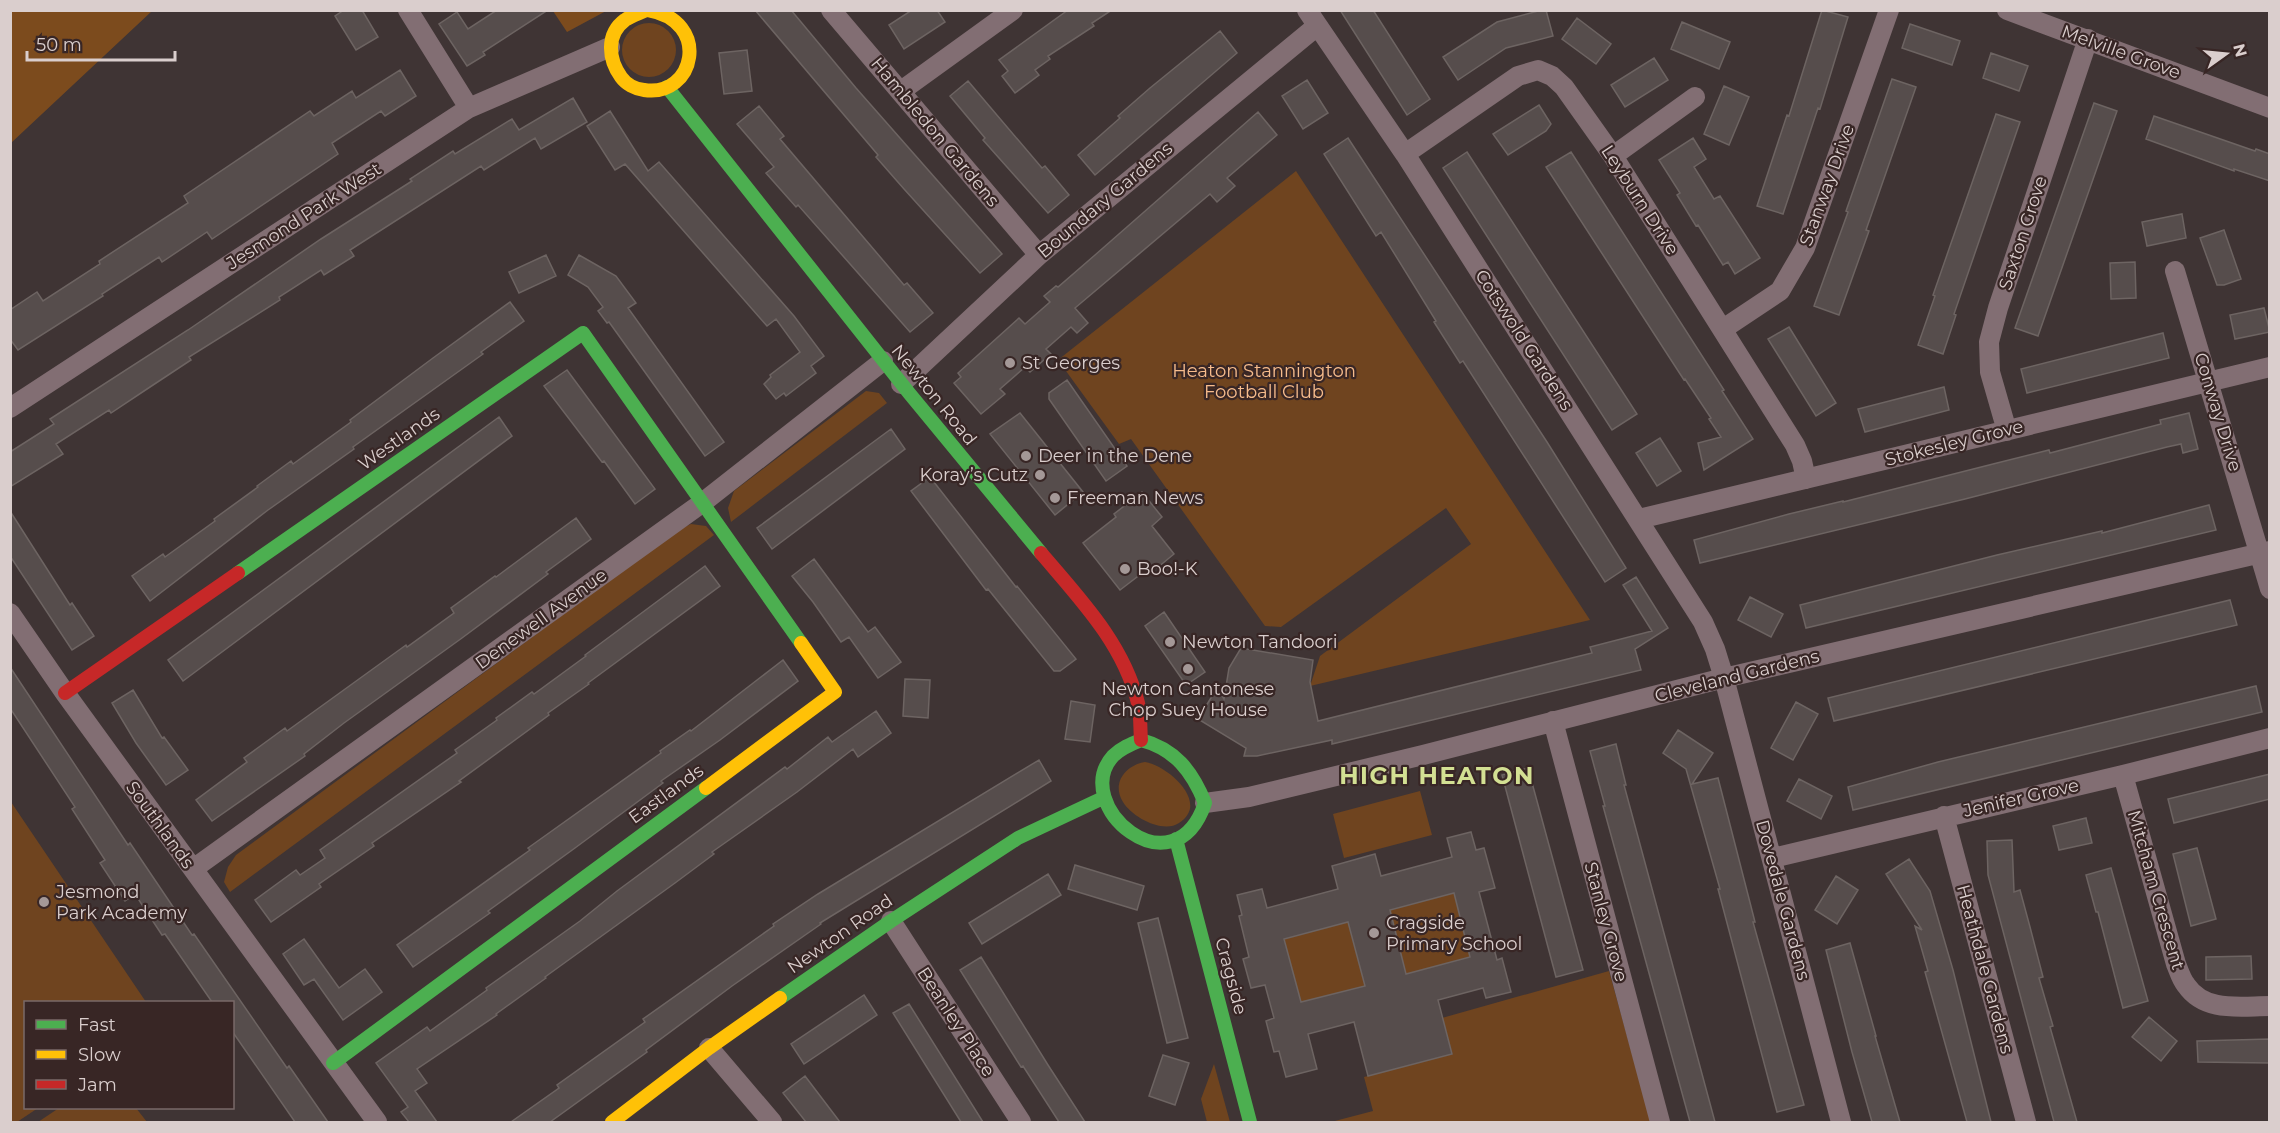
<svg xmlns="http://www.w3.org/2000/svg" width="2280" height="1133" viewBox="0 0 2280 1133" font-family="Montserrat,sans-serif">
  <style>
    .green { fill: #6f441f }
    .forest { fill: #7c4b1d }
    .building { fill: #564d4c; stroke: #6d6462; stroke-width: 1.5; fill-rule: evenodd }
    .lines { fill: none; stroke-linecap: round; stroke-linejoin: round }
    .street { stroke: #826e73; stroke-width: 20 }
    .fast { stroke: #4caf50; stroke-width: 14 }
    .slow { stroke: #ffc107; stroke-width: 14 }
    .jam { stroke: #c62828; stroke-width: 14 }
    .poi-dot { fill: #a49897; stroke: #382625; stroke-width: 2 }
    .labels { text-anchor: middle; stroke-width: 4.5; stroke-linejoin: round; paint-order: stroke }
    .street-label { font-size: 18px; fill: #dacecd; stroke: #382625 }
    .poi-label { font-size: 18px; fill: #dacecd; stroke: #382625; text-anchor: start }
    .park-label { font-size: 18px; fill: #f7bc8c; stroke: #382625 }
    .district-label { font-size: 24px; font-weight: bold; letter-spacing: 1.5px; fill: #d3e093; stroke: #382625 }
  </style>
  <rect width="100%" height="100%" fill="#3f3434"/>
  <path class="green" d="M622 50a27 27 0 1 1 54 0a27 27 0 1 1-54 0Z
    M1296,171l294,449 -280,66 10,-30 151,-112 -25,-36 -165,119 -16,-1 -134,-187 -12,5 -61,-84z
    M866,391l13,2 8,10 -156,119 -3,-14 6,-17z
    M691,524l15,2 8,9 -484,357 -6,-10 4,-15 8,-12 442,-325z
    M1145,762c22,3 66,41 34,61 -16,11 -47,-6 -56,-21 -12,-19 3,-37 22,-40z
    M1420,791l12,44 -88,23 -11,-44z
    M11,802l135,200h-120v106h12l-21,14h-7z
    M1454,893l16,64 -64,17 -16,-64z
    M1348,922l17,64 -64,16 -17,-63z
    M1609,971l42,151h-320l42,-11 -9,-34 87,-23 -9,-36z
    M1214,1064l16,58h-23l-6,-23z
    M59,1108h77l11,14h-109z"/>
  <path class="forest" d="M11,10h141v1l-141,132z
    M553,11h53l-39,21z"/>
  <path class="building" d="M344,10h18l16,27 -22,13 -21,-34z
    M497,10h51l-65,42 2,3 -18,11 -28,-42 18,-12 11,17z
    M755,10h36l65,78 146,166 -22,19 -76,-84 -28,-32 2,-2z
    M912,10h25l8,12 -41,27 -15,-24z
    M1068,10h44l-20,13 2,3 -46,30 2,3 -15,11 4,5 -24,18 -13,-17 6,-5 -9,-11z
    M1340,10h33l57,89 -23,16z
    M1542,10h4l7,26 -47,12 -48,32 -15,-23 54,-35z
    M1822,10l26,7 -28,92 -2,-1 -35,106 -26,-8 30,-91 2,1z
    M1577,18l34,26 -15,20 -34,-25z
    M1682,22l48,20 -11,27 -48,-20z
    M1910,24l50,17 -8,24 -50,-17z
    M1220,31l17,22 -142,122 -17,-20 42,-37 -2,-2 32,-28z
    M747,50l5,41 -28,3 -5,-41z
    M1991,53l37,13 -9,25 -36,-13z
    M1654,58l14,22 -43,27 -14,-22z
    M400,70l16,26 -31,20 -4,-5 -49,32 6,11 -126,85 -5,-7 -45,30 -3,-5 -57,37 1,2 -85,54 -8,-11v-29l27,-18 6,9 57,-37 -1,-3 89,-58 -4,-7 126,-85 4,5 38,-25 4,7z
    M1892,79l24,8 -50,143 3,1 -30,84 -25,-9 34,-94 -2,-1z
    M1307,80l21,33 -25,16 -21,-33z
    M968,81l74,87 3,-2 24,29 -21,18 -65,-73 2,-2 -35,-42z
    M1724,86l25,11 -20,48 -25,-11z
    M573,98l14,24 -46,27 -6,-11 -51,32 -3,-4 -131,84 4,6 -30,19 -3,-5 -42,27 1,3 -91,57 2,3 -44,29 -36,24 -2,-3 -53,34 7,10 -53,33v-35l44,-28 -4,-5 138,-89 133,-91 91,-58 -2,-2 43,-28 2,3 57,-35 7,11z
    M2094,103l23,8 -79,225 -23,-8z
    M1539,105l12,19 -5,7 -38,24 -15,-21z
    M759,106l25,30 -4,3 124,146 3,-2 26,30 -23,19 -112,-127 -2,2 -30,-34 8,-6 -37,-43z
    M610,111l38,60 11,-9 135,154 30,40 -13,10 5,7 -30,23 -2,-3 -8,6 -12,-15 7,-7 -1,-2 30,-23 -24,-33 -9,7 -142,-162 -10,6 -28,-44z
    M1258,112l19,23 -50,43 8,8 -18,16 -7,-8 -135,114 13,15 -11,10 -6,-6 -25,22 5,5 -21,18 -5,-5 -25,22 5,5 -24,20 -27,-31 7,-6 -3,-4 61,-55 6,6 25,-22 -6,-6 12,-10 2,1 37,-32z
    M1996,114l24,8 -66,192 2,1 -13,39 -25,-9 17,-49 -2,-1z
    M2154,116l101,35 1,-2 14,5v27l-36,-12v2l-88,-32z
    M1348,138l199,304 79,126 -21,14 -142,-221 -3,2 -26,-41 2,-1 -55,-89 -5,4 -52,-82z
    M1693,138l13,21 -12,8 20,32 6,-3 40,62 -25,16 -7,-12 -5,3 -25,-40 -2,1 -19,-31 3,-2 -21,-33z
    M1467,152l170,262 -25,16 -169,-262z
    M1571,152l153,238 -2,1 31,48 -49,31 -6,-27 23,-6 -12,-18 2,-1 -26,-39 -1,1 -138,-213z
    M2182,214l4,24 -39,8 -5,-24z
    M2224,230l17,49 -17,6h-7l-17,-47z
    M546,255l10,21 -37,17 -10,-21z
    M579,255l37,21 20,27 -8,5 96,134 -19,14 -96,-134 -2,1 -9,-12 5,-4 -15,-20 -20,-12z
    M2135,262l1,36 -25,1 -1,-36z
    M510,302l14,19 -43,31 2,2 -130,93 1,2 -86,61 -118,91 -18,-25 31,-22 2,3 50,-36 -1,-2 44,-32 -1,-1 34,-25 2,3 58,-42 -1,-2 83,-62z
    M2264,308l6,24 -35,7 -5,-24z
    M1789,327l47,76 -20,13 -48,-77z
    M2163,333l6,25 -142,35 -6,-24z
    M567,370l88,119 -20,15 -31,-43 -2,1 -58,-76z
    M1067,380l60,86 -21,15 -57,-82v-6z
    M1944,387l5,23 -84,22 -7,-23z
    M1020,413l63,79 -28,23 -65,-81z
    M2189,413l9,36 -15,4 -2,-9 -14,3 -202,52 -265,64 -6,-23 95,-26 54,-13v1l154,-39 52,-13 1,3 111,-29 -1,-4z
    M499,417l13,19 -329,245 -15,-21z
    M891,429l14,20 -133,100 -15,-21z
    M1660,438l21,33 -24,15 -21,-33z
    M930,477l86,110 1,-1 59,73 -16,12h-6l-66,-82 -2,1 -75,-99z
    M1142,492l20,25 -10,9 22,28 -17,14 -3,-4 -34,26 -37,-47 33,-26 -2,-3z
    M2209,505l7,25 -410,98 -6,-23 197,-50 105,-24v2z
    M10,511l60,94 2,-2 22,33 -22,14 -62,-94z
    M576,518l15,21 -45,33 2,2 -86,64 -118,85 -40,31 1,2 -93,65 -16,-21 51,-38 -3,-4 41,-30 2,3 119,-86 1,2 47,-34 -3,-5 44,-32 1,1z
    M814,559l54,73 7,-5 26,35 -23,16 -29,-41 -8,5 -28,-40 -21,-26z
    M705,566l15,20 -132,97 1,1 -41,29 1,2 -90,66 2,1 -89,61 2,3 -55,38 2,3 -50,35 -16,-22 41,-30 4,5 25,-17 -5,-8 137,-97 -2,-3 42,-30 -1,-2 36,-26 2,2 52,-38 -1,-1z
    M1636,577l32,51 -33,21 6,21 -309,74v-4l-75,16h-13l2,-8 -48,-29 19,-31 7,11 5,-31 12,-20 72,12 -3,22 8,39 274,-68 -2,-6 62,-16 -29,-46z
    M1750,597l33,17 -12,23 -33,-17z
    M2230,600l7,25 -403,96 -6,-23z
    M1164,612l41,60 -19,13 -41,-59z
    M783,660l15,21 -78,59 -59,41 2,2 -88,65 -87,63 2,2 -77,54 -16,-22 133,-95 -2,-2 133,-95 -1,-2 30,-21 1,1z
    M10,667l118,178 2,-2 62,92 2,-1 93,134 2,-2 39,56h-33l-63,-91v-29h-20l-47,-68 -3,1 -27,-41 -10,7 -25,-38 5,-3 -33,-51 3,-2 -65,-99z
    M905,679l25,1 -2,38 -25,-2z
    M2256,686l6,26 -409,98 -5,-23 90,-25z
    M133,690l29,48 2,-1 24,33 -22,15 -30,-42 -24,-40z
    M1071,701l24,4 -5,37 -25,-3z
    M1796,702l22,12 -25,46 -22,-12z
    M876,711l15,22 -33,24 -5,-8 -56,43 -85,60 2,2 -39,29 -130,94 1,1 -50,36 1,1 -80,54 10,14 -12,8 22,31h-28l-8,-10 7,-5 -32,-44 51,-36 3,4 57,-41 -1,-2 94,-67 37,-30 168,-124 2,2 41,-32 4,5z
    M1678,730l35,23 -21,31 26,-6 37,144h-2l51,183 -27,7 -59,-223h2l-34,-120 -23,-16z
    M1616,744l10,41h-2l91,337h-25l-87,-316h2l-15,-55z
    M1039,760l12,21 -231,142 1,1 -89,62 -86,64 1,2 -97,70h-39l48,-34 -2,-3 88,-63 -2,-3 131,-93 -1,-2 45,-30z
    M1528,768l55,202 -27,7 -54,-202z
    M2270,774v25l-96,24 -6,-24z
    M1799,779l33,17 -11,23 -34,-18z
    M2086,818l6,25 -33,7 -6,-24z
    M1471,832l5,18 8,-2 11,40 -16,4 18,68 5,-2 9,34 -25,6 -3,-10 -45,12 14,54 -84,22 -14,-54 -46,12 9,35 -31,8 -7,-26 -5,1 -8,-31 8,-3 -9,-33 -14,3 -8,-29 6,-2 -10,-41 3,-1 -5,-20 25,-6 5,19 71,-19 -6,-23 43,-12 6,22 71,-19 -5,-19zM1454,893l16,64 -64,17 -16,-64zM1348,922l17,64 -64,16 -17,-63z
    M2012,840l2,52 6,-2 10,37 13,50 -4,1 14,48 -3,1 27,95h-23l-66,-247 -1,-34z
    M2197,848l19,71 -25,7 -18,-72z
    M1909,859l21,32 23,79 38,152h-24l-42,-150 3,-1 -13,-45 7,4 -36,-56z
    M1075,865l69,21 -7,24 -69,-21z
    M2111,868l37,133 -25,7 -25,-96h-2l-10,-37z
    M1048,874l13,21 -79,49 -13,-21z
    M1836,876l22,14 -21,34 -22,-14z
    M1158,918l30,120 -21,5 -29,-120z
    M304,939l35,49 26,-19 17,23 -39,28 -29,-41 -10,6 -21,-31z
    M1850,943l26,93h-1l25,86h-28l-20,-70 -26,-102z
    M2251,956l1,23 -46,1v-23z
    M981,957l67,108 37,57h-26l-36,-56 -2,1 -61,-97z
    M864,995l13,20 -73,49 -13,-20z
    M909,1004l74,118h-22l-68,-109z
    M2149,1017l28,24 -16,20 -29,-24z
    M2270,1039v24l-72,-1 -1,-21z
    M1163,1055l26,8 -14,42 -26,-9z
    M805,1076l35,46h-34l-23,-29z"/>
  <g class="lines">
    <path class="street" d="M408,10l61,98
      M831,10l208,245
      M1307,10l98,144 298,468 12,27 9,29 117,444
      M2007,10l263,98
      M901,91l112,-81
      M1405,154l113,-78 20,-6 14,6 12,11 49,69 182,289 7,16 4,18
      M1613,156l82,-59
      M2175,271l95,318
      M1723,329l57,-38 25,-43 84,-238
      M901,384l138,-129 278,-229
      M10,408l459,-300 141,-61
      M2007,431l-17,-59 -1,-30 9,-34 90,-269
      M1639,519l631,-152
      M10,613l55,80 312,429
      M1553,721l107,401
      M2123,775l53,189c3,7 5,15 10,21 19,28 54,21 84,21
      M1205,803l44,-6 174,-42 301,-77 546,-127
      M1944,816l82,306
      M1773,858l350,-83 147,-37
      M193,869l509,-366 181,-142
      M891,921l130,201
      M709,1048l63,74"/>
    <path class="fast" d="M667,87l242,306 132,160
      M238,573l345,-240 218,310
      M1141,740c34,9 51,31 64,63 -31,92 -136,2 -92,-47 8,-8 18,-12 28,-16z
      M1176,839l74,283
      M780,998l111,-77 127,-83 85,-40
      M333,1063l373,-275"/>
    <path class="slow" d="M646,10c-6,3 -15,6 -21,10 -19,14 -17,39 -4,57 5,7 14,12 23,13 51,8 68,-69 4,-80
      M706,788l129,-96 -34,-49
      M612,1122l97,-74 71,-50"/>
    <path class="jam" d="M1041,553c39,46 82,90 97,150 3,12 2,25 3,37
      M65,693l173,-120"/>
  </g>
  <g class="poi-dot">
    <circle cx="1010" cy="363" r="6"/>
    <circle cx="1026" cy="456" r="6"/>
    <circle cx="1040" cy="475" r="6"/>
    <circle cx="1055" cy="498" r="6"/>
    <circle cx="1125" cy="569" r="6"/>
    <circle cx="1170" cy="642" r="6"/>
    <circle cx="1188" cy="669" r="6"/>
    <circle cx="44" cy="902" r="6"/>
    <circle cx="1374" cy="933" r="6"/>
  </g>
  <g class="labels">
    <g class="street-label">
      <text transform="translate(2121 52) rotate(20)" y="6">Melville Grove</text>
      <text transform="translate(935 132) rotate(50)" y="6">Hambledon Gardens</text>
      <text transform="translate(1827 185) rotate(-70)" y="6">Stanway Drive</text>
      <text transform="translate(1105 200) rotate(-40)" y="6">Boundary Gardens</text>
      <text transform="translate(1640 200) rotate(57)" y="6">Leyburn Drive</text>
      <text transform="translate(304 216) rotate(-33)" y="6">Jesmond Park West</text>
      <text transform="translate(2023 233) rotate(-72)" y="6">Saxton Grove</text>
      <text transform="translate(1524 340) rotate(57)" y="6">Cotswold Gardens</text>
      <text transform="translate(934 395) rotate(51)" y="6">Newton Road</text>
      <text transform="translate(2218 412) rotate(73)" y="6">Conway Drive</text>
      <text transform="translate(399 439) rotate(-35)" y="6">Westlands</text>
      <text transform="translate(1954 443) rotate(-14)" y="6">Stokesley Grove</text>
      <text transform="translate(541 619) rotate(-36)" y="6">Denewell Avenue</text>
      <text transform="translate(1737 676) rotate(-14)" y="6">Cleveland Gardens</text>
      <text transform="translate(666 794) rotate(-36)" y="6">Eastlands</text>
      <text transform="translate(2021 798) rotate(-13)" y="6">Jenifer Grove</text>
      <text transform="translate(160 825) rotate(54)" y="6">Southlands</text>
      <text transform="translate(2156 890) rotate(74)" y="6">Mitcham Crescent</text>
      <text transform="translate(1783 900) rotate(75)" y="6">Dovedale Gardens</text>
      <text transform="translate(1606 922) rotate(75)" y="6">Stanley Grove</text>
      <text transform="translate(840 934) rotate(-35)" y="6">Newton Road</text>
      <text transform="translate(1985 969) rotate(75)" y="6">Heathdale Gardens</text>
      <text transform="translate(1231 976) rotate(75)" y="6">Cragside</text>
      <text transform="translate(956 1022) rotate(57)" y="6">Beanley Place</text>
    </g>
    <g class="poi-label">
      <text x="1022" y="369">St Georges</text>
      <text x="1038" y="462">Deer in the Dene</text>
      <text x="1028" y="481" text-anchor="end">Koray’s Cutz</text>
      <text x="1067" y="504">Freeman News</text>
      <text x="1137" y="575">Boo!-K</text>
      <text x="1182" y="648">Newton Tandoori</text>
      <text x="1188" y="695" text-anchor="middle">Newton Cantonese<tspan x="1188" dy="21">Chop Suey House</tspan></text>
      <text x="56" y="898">Jesmond<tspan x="56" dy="21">Park Academy</tspan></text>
      <text x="1386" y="929">Cragside<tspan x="1386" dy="21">Primary School</tspan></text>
    </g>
    <g class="park-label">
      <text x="1264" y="377">Heaton Stannington<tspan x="1264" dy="21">Football Club</tspan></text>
    </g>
    <g class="district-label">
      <text x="1437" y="784">HIGH HEATON</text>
    </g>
  </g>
  <rect width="2280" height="1133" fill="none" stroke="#dacecd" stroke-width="24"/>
  <rect x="24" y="1001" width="210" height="108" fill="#382625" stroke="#796968" stroke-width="1.5"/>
  <rect x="36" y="1020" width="30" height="9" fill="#4caf50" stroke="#796968" stroke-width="1.5"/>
  <text x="78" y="1031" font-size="18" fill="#dacecd">Fast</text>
  <rect x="36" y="1050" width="30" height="9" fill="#ffc107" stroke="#796968" stroke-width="1.5"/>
  <text x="78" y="1061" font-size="18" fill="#dacecd">Slow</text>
  <rect x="36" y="1080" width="30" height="9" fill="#c62828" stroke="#796968" stroke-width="1.5"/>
  <text x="78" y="1091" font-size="18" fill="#dacecd">Jam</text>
  <g transform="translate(2226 54) rotate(75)" stroke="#382625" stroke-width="4.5" paint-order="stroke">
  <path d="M0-4.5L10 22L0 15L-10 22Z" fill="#dacecd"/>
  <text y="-9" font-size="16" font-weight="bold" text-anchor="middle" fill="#dacecd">N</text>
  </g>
  <path d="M27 51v9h148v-9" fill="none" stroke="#dacecd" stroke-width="3"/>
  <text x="36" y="51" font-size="18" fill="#dacecd" stroke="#382625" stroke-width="4.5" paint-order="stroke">50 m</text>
</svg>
